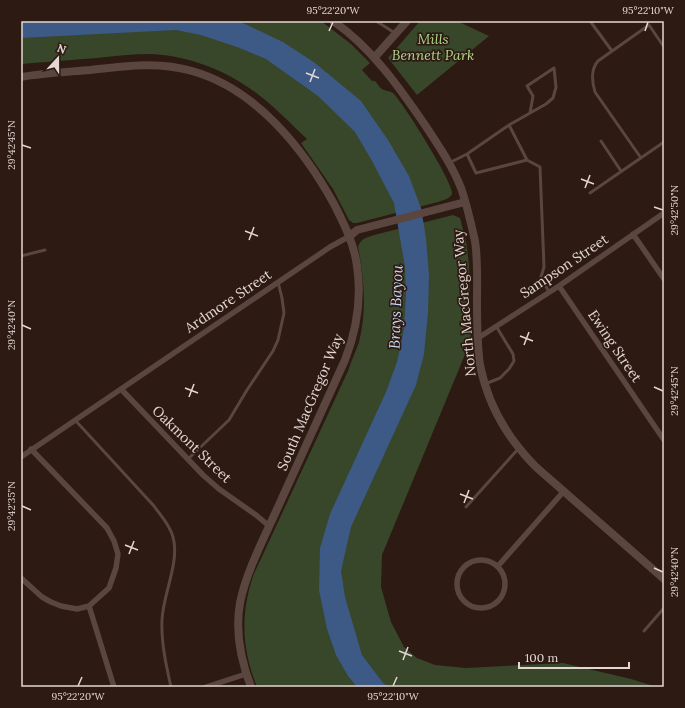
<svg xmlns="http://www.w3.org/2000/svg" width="685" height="708" viewBox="0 0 685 708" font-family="Lora,serif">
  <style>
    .green { fill: #384629 }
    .water { fill: #3c5a85 }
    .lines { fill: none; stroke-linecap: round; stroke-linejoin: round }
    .lane { stroke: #5b463f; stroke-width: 3 }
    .street { stroke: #5b463f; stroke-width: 5.5 }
    .secondary { stroke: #5b463f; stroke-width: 8 }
    .ticks { fill: none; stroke: #e4d7d3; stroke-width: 1.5 }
    .labels { text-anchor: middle; stroke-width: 3.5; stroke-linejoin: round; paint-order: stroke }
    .park-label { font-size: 14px; font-style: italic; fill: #b1d78b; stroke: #2c1a13 }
    .street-label { font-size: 14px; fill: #e4d7d3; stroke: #2c1a13 }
    .water-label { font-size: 15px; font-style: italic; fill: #c4d7f3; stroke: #2c1a13 }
    .neatline { fill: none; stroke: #e4d7d3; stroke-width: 1.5 }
    .ticks-label { font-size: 10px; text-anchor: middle; fill: #e4d7d3 }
  </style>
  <rect width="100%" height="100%" fill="#2c1a13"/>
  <path class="green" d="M21,21h300l30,23 19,19 -8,7 10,11h3c3,3 5,8 9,9 2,1 6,1 9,3 9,8 62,92 59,101 -2,5 -9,6 -14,8l-81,21h-4l-4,-3 -16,-31 -32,-46 6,-4c-17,-16 -33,-33 -52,-47 -30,-22 -66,-36 -104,-38 -18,0 -36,2 -54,4 -26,2 -51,4 -76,6z
    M420,21h37l32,15 -72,59 -29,-37z
    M453,215l7,3 6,23 3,23 2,76 -89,215 -1,32 10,35 13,25 13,11 18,7 31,3 97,-5 68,16 26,8h-400c-15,-38 -17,-71 -4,-111l95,-205c3,-10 8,-20 11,-29 8,-31 5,-65 -1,-95 3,-9 8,-9 16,-12z"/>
  <path class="water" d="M21,21h216l8,3 38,18 32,21 46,38 27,39 21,36 12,32 5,30 3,37 -1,38 -4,41 -8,31 -65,142 -10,44 4,26 17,58 21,28 6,4h-32l-9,-11 -12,-21 -9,-26 -8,-39 1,-42 10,-34 56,-122 11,-30 7,-33 2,-34 -1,-28 -11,-64 -22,-42 -17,-29 -37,-36 -52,-37 -29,-12 -36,-12 -25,-5 -155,8z"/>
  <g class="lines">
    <path class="lane" d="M376,21l19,12
      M590,21l22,30
      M509,125l18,35
      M601,141l20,30
      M467,154l9,19 51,-13 13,7 4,100 -3,10 8,15
      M641,158l-46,-66c-3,-10 -4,-23 3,-31l51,-36 15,22
      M449,163l18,-9 42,-29 37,-21 7,-6 3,-11 -2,-19 -27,18 6,10 -3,17
      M590,193l74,-51
      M21,256l24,-6
      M485,384l15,-6 9,-9 5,-8 -1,-7 -17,-28
      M75,420l79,86c7,10 16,19 19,31 7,25 -10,57 -11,83 -1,22 4,45 9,67
      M188,459l41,-39 18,-30 26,-39 5,-11 6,-27 -2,-15 -4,-16
      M466,507l52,-58
      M644,631l20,-23"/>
    <path class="street" d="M633,234l31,45
      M559,286l105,154
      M478,338l81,-52 105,-73
      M121,389l82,86 16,14 37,26 13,11
      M31,449l76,79 7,13 4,13 -2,14 -7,20 -20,18 25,81
      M21,457l309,-210 20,-11
      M457 584a24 24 0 1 1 48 0a24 24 0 1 1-48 0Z
      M498,566l66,-75
      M21,578l21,19 9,5 10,4 16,3 12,-3
      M206,687l40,-13"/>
    <path class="secondary" d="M333,21c38,26 66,66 92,104 13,20 27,40 36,63 6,17 10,35 14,53 3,19 2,41 2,60 0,21 0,43 3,64 8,41 27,73 56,102l128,112
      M374,58l33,-37
      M21,77c23,-4 46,-5 69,-7 34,-4 69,-9 102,1 64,18 111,77 142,133 10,20 20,39 23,62 5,33 0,63 -12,94 -22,49 -45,98 -67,147 -13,29 -32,65 -38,96 -5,28 1,58 11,84
      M350,236l7,-6 108,-28"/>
  </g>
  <path class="ticks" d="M329,31l4,-9M645,31l3,-9M306,73l13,5M310,82l5,-13M22,145l9,3M581,179l13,5M585,188l5,-13M654,207l9,3M245,231l13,5M249,240l5,-13M22,325l9,4M520,336l13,5M524,345l5,-13M654,387l9,4M185,388l13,5M189,397l5,-13M460,494l13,5M464,503l5,-13M22,506l9,4M125,545l13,5M129,554l5,-13M654,568l9,4M399,651l13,5M403,660l5,-13M78,686l4,-9M393,686l4,-9"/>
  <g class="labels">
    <g class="park-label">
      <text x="433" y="44">Mills<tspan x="433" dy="16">Bennett Park</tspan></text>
    </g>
    <g class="street-label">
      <text transform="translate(564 266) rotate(-34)" y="5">Sampson Street</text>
      <text transform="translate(228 301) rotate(-34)" y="5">Ardmore Street</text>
      <text transform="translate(464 303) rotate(-95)" y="5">North MacGregor Way</text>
      <text transform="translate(615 346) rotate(56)" y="5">Ewing Street</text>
      <text transform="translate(310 402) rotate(-67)" y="5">South MacGregor Way</text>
      <text transform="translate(192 444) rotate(44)" y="5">Oakmont Street</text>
    </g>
    <g class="water-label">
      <text transform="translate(396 307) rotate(-88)" y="5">Brays Bayou</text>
    </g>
  </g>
  <rect width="685" height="708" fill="none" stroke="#2c1a13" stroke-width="44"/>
  <g transform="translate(58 58) rotate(21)" stroke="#2c1a13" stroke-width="3" paint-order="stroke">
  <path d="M0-3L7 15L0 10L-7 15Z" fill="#e4d7d3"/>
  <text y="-6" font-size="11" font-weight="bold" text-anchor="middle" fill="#e4d7d3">N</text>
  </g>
  <path d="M519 662v6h110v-6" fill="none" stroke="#e4d7d3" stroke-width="2"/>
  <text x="525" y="662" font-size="12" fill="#e4d7d3" stroke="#2c1a13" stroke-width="3" paint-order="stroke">100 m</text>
  <rect x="22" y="22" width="641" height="664" class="neatline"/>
  <g class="ticks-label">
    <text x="333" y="14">95°22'20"W</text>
    <text x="648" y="14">95°22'10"W</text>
    <text transform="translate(11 145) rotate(-90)" y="4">29°42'45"N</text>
    <text transform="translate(674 210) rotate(-90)" y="4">29°42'50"N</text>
    <text transform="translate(11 325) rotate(-90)" y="4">29°42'40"N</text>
    <text transform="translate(674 391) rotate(-90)" y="4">29°42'45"N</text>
    <text transform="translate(11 506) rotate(-90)" y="4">29°42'35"N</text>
    <text transform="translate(674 572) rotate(-90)" y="4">29°42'40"N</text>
    <text x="78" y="700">95°22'20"W</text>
    <text x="393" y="700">95°22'10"W</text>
  </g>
</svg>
